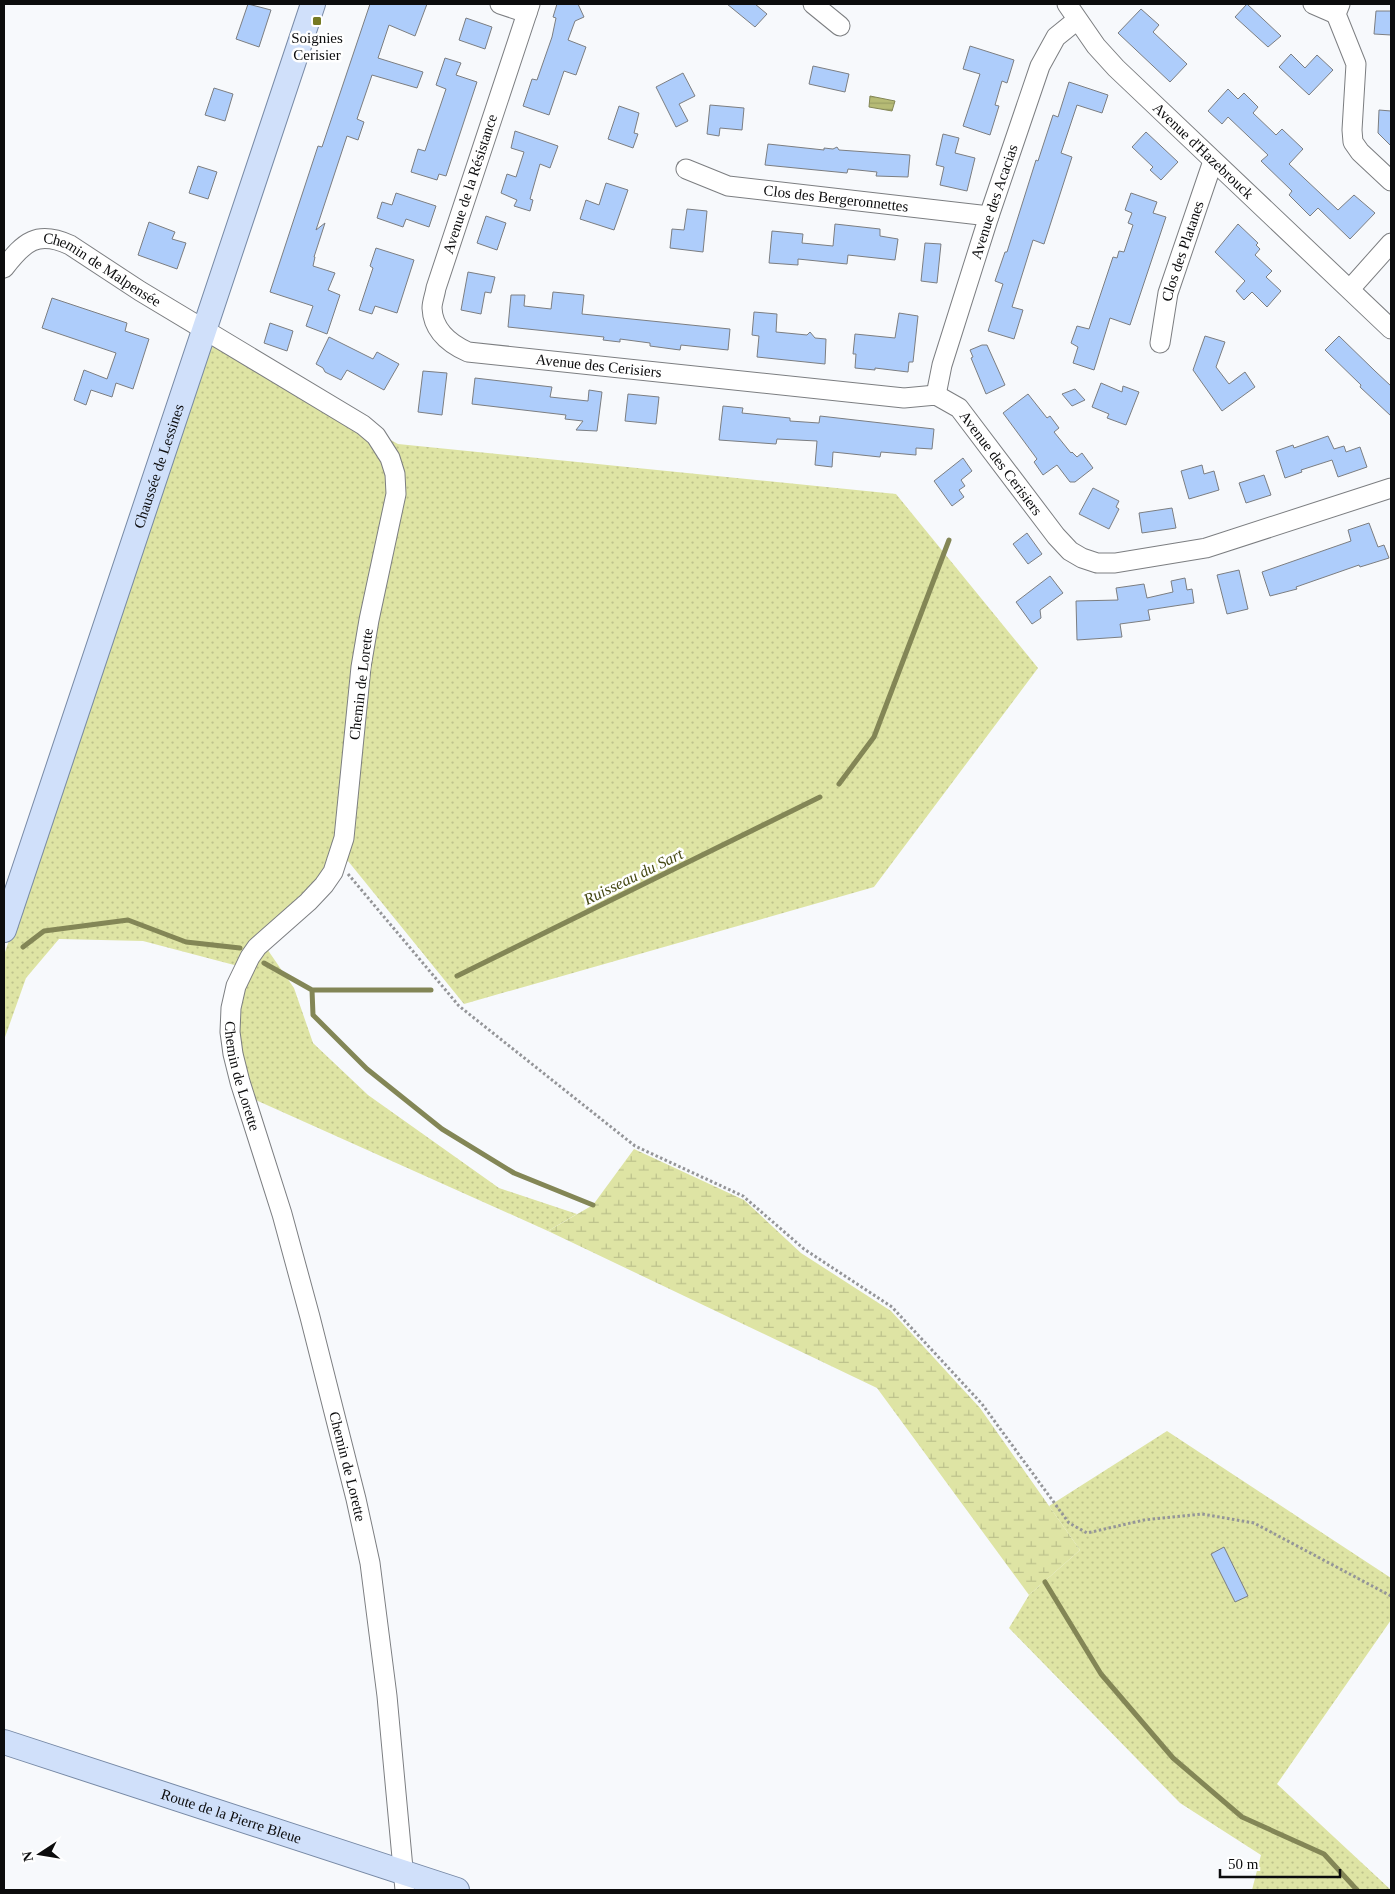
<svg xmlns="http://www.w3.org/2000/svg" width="1395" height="1894" viewBox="0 0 1395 1894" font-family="'Times New Roman',serif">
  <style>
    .grass { fill: url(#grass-dots) }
    .wetland { fill: url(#wetland-marsh) }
    .water { fill: url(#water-rules); stroke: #838656 }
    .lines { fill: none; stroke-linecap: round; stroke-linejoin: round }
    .stream { stroke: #838656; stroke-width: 5 }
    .building { fill: #aecdfb; stroke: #7c7e81 }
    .minor-casing { stroke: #7c7e81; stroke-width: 21 }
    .major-casing { stroke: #7789a5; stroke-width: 26 }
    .path { stroke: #949598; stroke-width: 3; stroke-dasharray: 2.5 2.5; stroke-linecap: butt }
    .minor { stroke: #fff; stroke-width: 19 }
    .major { stroke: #d0e0fa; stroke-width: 24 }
    .poi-dot { fill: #767a23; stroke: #fff; stroke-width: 2 }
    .labels { text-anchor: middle; stroke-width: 5; stroke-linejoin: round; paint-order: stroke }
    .poi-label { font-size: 15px; fill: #0c0c0d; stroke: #fff }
    .street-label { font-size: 15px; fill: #0c0c0d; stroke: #fff }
    .water-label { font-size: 16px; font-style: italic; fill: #454813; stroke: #fff }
  </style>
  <defs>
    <pattern id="grass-dots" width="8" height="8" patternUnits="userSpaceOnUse" patternTransform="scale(1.25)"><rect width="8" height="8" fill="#dee4a4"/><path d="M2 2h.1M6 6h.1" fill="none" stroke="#bdc28c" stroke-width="1.8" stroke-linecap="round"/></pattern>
    <pattern id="wetland-marsh" width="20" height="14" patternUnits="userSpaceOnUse" patternTransform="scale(1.25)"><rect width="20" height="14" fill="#dee4a4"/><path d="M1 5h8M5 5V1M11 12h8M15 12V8" fill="none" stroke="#bdc28c"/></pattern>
    <pattern id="water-rules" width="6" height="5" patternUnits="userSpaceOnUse" patternTransform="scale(1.25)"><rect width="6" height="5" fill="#b6bb75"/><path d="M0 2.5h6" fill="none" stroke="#9ba064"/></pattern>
  </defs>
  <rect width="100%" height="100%" fill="#f7f9fc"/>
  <path class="grass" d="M210,341l188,103 498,50 142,174 -164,219 -410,117 -116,-143 -88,77 -22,28 -95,-25 -84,-2 -33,39 -22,62v-85z
    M265,946l29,42 19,55 55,52 131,93 78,26 -29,17 -299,-134 -15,-74 12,-51z
    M1167,1431l224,147v42l-114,164 114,106h-139l9,-35 -81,-52 -171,-175 20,-33 51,-45 -31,-44z"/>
  <path class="wetland" d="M634,1149l110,51 57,53 90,58 89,97 100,142 -51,45 -152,-207 -329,-157 45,-26z"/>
  <path class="water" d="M870,96l25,5 -3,10 -23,-4z"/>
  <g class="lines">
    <path class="stream" d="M839,784l35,-47 75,-197
      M23,947l21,-16 84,-11 58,22 54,6
      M264,963l48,27h119
      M457,976l363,-179
      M312,990l1,25 54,54 75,60 72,44 79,32
      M1045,1582l56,92 72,84 69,59 82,37 33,36"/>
  </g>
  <path class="building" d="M248,4l23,6 -12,37 -23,-8z
    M370,4h57l-12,32 -26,-11 -11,33 45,14 -6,16 -45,-13 -15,44 7,3 -6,18 -11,-4 -31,94 9,-7 -11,34h1l-2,9 22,7 -7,17 12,5 -13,39 -21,-8 7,-20 -43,-14 48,-146 4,1z
    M557,4h21l6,13 -9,4 -7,19 18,7 -10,28 -12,-4 -15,44 -26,-9 9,-27 5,1 15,-43 4,-19 -3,-1z
    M727,4h28l12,10 -12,13z
    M1247,4l34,32 -13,11 -33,-30z
    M1141,9l18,16 -6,7 34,32 -17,18 -52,-49z
    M1376,11h15v24l-17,-1z
    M466,18l26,9 -7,22 -26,-9z
    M970,46l44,14 -7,23 -5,-2 -7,24 4,1 -9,29 -27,-9 17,-52 -17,-5z
    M1291,54l14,14 12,-13 16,15 -24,25 -30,-28z
    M445,58l16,5 -5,12 21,7 -31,94 -7,-2 -2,6 -26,-8 7,-23 7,2 21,-62 -10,-4z
    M813,66l36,8 -4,18 -36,-8z
    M683,73l12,23 -16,8 9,17 -12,6 -20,-40z
    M1069,82l39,13 -6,18 -25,-8 -16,48 11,4 -28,87 -11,-4 -21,67 11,3 -9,29 -26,-8 15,-47 -8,-3 10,-29h2l29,-92 2,1 15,-46 5,2z
    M214,88l19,6 -8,27 -20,-6z
    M1228,89l10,10 6,-6 14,14 -5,6 23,22 6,-6 21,20 -14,15 49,46 16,-15 21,18 -25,26 -32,-31 -8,8 -21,-21 3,-4 -31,-30 7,-6 -40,-38 -6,7 -14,-13z
    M710,105l34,3 -2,22 -22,-2 -1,8 -12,-2z
    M619,106l20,7 -5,20 4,1 -5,14 -25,-9z
    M1379,110l12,1v35l-13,-13z
    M515,131l43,15 -8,22 -10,-4 -10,35 3,1 -3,11 -16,-5 3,-6 -16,-7 6,-19 9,3 8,-25 -13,-4z
    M1146,132l32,30 -17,18 -11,-10 3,-3 -21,-20z
    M943,134l16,4 -4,15 20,5 -8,33 -27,-6 4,-18 -8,-2z
    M768,144l56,6v-2l9,1 4,-2 2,3 71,5 -2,22 -32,-1 1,-4 -29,-3 -1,4 -82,-8z
    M198,166l19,6 -9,27 -19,-6z
    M606,183l22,7 -14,40 -34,-11 6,-19 13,5z
    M396,193l40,13 -7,21 -23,-8 -3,8 -26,-9 5,-16 10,3z
    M1131,193l26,9 -4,11 13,4 -36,108 -20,-7 -16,52 -21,-7 5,-16 -7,-4 6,-17 12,3 24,-72 4,1 2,-7 5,1 9,-27 -5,-2 4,-10 -7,-3z
    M687,209l20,2 -4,41 -33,-4 2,-19 12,1z
    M486,216l20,7 -9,27 -20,-7z
    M149,222l26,10 -3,7 14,4 -9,26 -39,-14z
    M835,224l45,5v7l18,3 -3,21 -47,-5 -1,9 -49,-5v6l-29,-2 3,-32 31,3 -1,9 31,3z
    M1238,224l20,19 -2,2 4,4 -5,6 17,16 -6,6 15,14 -14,16 -15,-15 -8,8 -8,-9 9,-10 -30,-29z
    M925,243l16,1 -4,39 -16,-2z
    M376,248l38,12 -17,53 -22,-7 -3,8 -13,-4 14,-42 -3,-2z
    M468,272l27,5 -4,16 -6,-1 -4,22 -20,-4z
    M553,292l31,3 -2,19 148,15 -2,21 -47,-5 -1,5 -30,-4v-3l-30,-4v3l-17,-2 1,-3 -96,-10 3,-32h14l-1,11 27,3z
    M52,298l75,25 -2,8 24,8 -16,50 -17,-6 -4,14 -21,-7 -5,15 -12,-5 10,-30 23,9 9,-26 -74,-25z
    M754,312l23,2 -1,18 31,3 3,-3 5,6 11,1 -1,25 -68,-7 2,-21 -7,-1z
    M899,313l19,3 -5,46h-4l-1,10 -33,-4v2l-20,-2 1,-14h-3l2,-20 40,4z
    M270,323l23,8 -6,20 -23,-8z
    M1205,336l20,6 -9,25 13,17 16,-12 10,15 -33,24 -29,-41z
    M1339,336l36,35 16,15v30l-31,-29 1,-2 -36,-35z
    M329,337l44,22 4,-7 22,12 -15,26 -37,-20 -6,10 -16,-8 -2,-4 -7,-4z
    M982,345h5l18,40 -19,9 -15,-36 2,-1 -3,-7z
    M423,371l24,2 -5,42 -24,-3z
    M475,378l77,9 -2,10 38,4 1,-11 13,2 -5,39 -21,-1 7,-9 -18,-2 1,-4 -94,-11z
    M1101,383l21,9 1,-6 16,6 -13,33 -19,-7 2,-4 -17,-7z
    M1075,389l10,11 -13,6 -10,-12z
    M628,394l31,3 -3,27 -31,-3z
    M1028,394l19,24 3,-2 9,12 -5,4 17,21 1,-1 5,5 5,-4 11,15 -18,14h-5l-13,-17 -14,10 -9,-13 3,-3 -34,-46z
    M723,406l20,2 -1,5 48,5v3l29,2 1,-7 114,13 -2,20 -16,-1v7l-35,-3 -1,5 -47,-5 -1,15 -17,-2 2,-24 -40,-2 -1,5 -57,-4z
    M1328,436l6,13 10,-3 2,6 14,-5 7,20 -29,10 -6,-17 -31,10 1,2 -17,6 -9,-27 17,-6 1,3z
    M963,458l9,13 -11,9 4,6 -6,4 5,7 -12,9 -18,-25z
    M1202,465l2,9 10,-3 5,19 -30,9 -8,-28z
    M1264,475l7,20 -25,8 -7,-20z
    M1093,488l26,13 -3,6 3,2 -10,20 -30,-15z
    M1172,508l4,20 -34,5 -3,-20z
    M1369,523l9,24 6,-2 5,13 -29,9 -1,-2 -63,22 1,2 -27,7 -8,-24 89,-31 -3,-11z
    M1027,533l15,21 -14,10 -15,-20z
    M1239,570l9,39 -21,5 -10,-39z
    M1050,576l13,17 -23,17 1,8 -9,6 -16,-22z
    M1185,578l2,12 5,-1 2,14 -46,7 2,10 -30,4 2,13 -45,3 -1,-39 42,-1 -2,-12 28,-4 3,14 26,-6 -2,-11z
    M1224,1547l24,49 -13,6 -24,-48z"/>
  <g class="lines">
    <defs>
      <g id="minor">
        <path d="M500,4l27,9"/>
        <path id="s1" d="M530,4l-94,284c-1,7 -4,14 -4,20 1,23 18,36 36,44l436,46 32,-3 23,13 97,128 14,15 12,7 15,5h18l91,-15 185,-60"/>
        <path d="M813,4l27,22"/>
        <path id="s2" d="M1067,4l29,42 20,22 275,261"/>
        <path d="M1313,4l23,10"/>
        <path d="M1340,4l-4,10 20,50 -4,66 1,12 7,10 31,29"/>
        <path id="s3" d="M686,169l42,17 261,30"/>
        <path id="s4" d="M4,268c20,-26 33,-38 66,-23l70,46 223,134 13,11 14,22 5,16 1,20 -27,126 -8,47 -17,171 -11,34 -9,13 -16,17 -51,45 -7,10 -14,29 -5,22 -1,24 3,22 7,28 42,132 28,103 46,182 14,64 17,133 18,194"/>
        <path d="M1350,289l41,-46"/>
        <path id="s5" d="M1160,343l8,-50 45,-132"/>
        <path id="s6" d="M936,395l6,-30 47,-149 51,-150 16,-29 21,-17"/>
      </g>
      <g id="major">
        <path id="s7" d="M4,930l309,-926"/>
        <path id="s8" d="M4,1742l453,148"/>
      </g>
    </defs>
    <use href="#minor" class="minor-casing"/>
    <use href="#major" class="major-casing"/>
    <path class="path" d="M348,874l111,132 176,140 108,50 61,53 88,58 90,97 87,119 18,10 57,-13 58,-6 52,9 137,73"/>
    <use href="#minor" class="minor"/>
    <use href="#major" class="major"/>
  </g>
  <rect class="poi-dot" x="312" y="16" width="10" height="10" rx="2.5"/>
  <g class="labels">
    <g class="poi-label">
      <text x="317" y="43">Soignies<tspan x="317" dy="17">Cerisier</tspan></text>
    </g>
    <g class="street-label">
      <text dy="5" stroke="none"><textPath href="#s2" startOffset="201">Avenue d'Hazebrouck</textPath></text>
      <text transform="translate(470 184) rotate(-72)" y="5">Avenue de la Résistance</text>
      <text dy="5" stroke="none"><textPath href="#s3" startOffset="154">Clos des Bergeronnettes</textPath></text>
      <text dy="5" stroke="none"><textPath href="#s6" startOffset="202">Avenue des Acacias</textPath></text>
      <text dy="5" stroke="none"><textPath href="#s5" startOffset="95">Clos des Platanes</textPath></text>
      <text dy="5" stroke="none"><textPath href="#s4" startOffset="118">Chemin de Malpensée</textPath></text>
      <text dy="5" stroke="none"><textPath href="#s1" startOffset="511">Avenue des Cerisiers</textPath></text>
      <text dy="5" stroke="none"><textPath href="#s1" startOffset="946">Avenue des Cerisiers</textPath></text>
      <text dy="5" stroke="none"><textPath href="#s7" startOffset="489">Chaussée de Lessines</textPath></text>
      <text transform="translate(361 684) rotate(-83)" y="5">Chemin de Lorette</text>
      <text dy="5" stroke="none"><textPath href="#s4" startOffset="1130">Chemin de Lorette</textPath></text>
      <text dy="5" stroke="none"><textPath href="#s4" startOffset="1535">Chemin de Lorette</textPath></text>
      <text dy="5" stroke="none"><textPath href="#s8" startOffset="239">Route de la Pierre Bleue</textPath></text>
    </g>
    <g class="water-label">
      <text transform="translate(633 876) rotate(-26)" y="6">Ruisseau du Sart</text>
    </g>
  </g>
  <rect width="1395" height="1894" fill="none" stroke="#0c0c0d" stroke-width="10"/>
  <g transform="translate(40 1854) rotate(258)" stroke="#ffffff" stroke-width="4" paint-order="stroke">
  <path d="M0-4L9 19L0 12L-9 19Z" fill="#0c0c0d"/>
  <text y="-8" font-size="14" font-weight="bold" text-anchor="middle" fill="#0c0c0d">N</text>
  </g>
  <path d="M1220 1869v8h120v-8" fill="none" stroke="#0c0c0d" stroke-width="2.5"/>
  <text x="1228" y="1869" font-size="15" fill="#0c0c0d" stroke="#ffffff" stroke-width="4" paint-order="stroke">50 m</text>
</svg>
